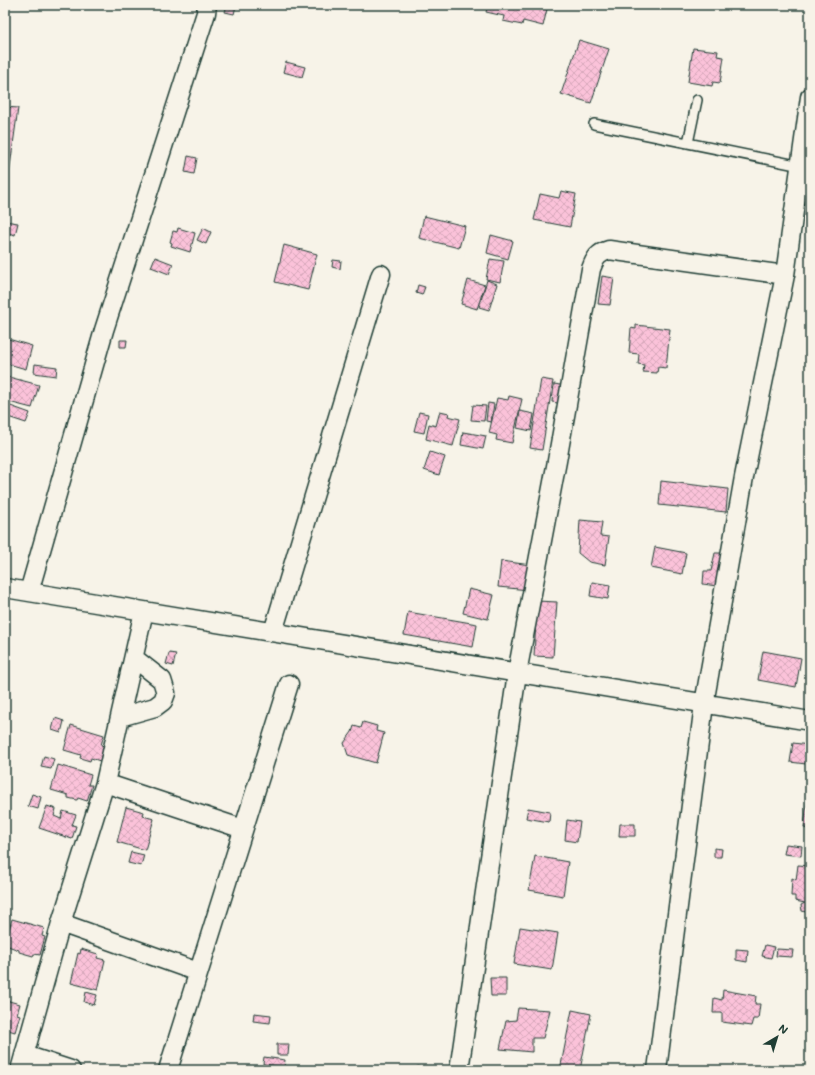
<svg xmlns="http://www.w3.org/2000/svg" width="815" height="1075" viewBox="0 0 815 1075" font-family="Mali,sans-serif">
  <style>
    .building { fill: url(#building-cross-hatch); stroke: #1f3d34 }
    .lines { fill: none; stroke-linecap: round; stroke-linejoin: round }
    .service-casing { stroke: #1f3d34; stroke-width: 12 }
    .minor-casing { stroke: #1f3d34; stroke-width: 21 }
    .service { stroke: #f7f3e8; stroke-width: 9 }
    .minor { stroke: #f7f3e8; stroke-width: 18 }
  </style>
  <defs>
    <pattern id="building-cross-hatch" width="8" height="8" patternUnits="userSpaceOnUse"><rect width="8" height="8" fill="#fbc2d9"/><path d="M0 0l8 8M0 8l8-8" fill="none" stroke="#d7a8bb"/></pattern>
  </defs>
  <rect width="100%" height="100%" fill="#f7f3e8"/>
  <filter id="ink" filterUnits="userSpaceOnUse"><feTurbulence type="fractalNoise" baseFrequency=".025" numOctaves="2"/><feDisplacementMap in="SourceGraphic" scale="8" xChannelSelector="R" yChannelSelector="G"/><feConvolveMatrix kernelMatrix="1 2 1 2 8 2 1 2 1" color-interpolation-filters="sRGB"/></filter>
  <g filter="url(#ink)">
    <path class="building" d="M227,5l9,1 -2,8 -9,-2z
      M488,5h60l-5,21 -20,-5 -1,4 -19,-4 1,-5 -18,-4z
      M579,40l30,9 -18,54 -30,-9z
      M693,48l25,3 -1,5 7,1 -4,26 -7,-1 -1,4 -24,-4z
      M286,62l19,5 -3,10 -19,-5z
      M5,107l13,1 -11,81h-2z
      M188,156l9,2 -3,16 -9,-2z
      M561,191l15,3 -6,33 -36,-7 6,-26 19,4z
      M424,216l41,10 -6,22 -40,-10z
      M5,221l13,2 -3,12 -10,-3z
      M178,228l17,5 -5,19 -19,-6 1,-3 -2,-1 3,-11 4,1z
      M203,228l8,4 -5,12 -9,-4z
      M491,235l22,6 -5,18 -21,-6z
      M284,245l33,9 -9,36 -33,-8z
      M155,257l18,7 -4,10 -18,-7z
      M490,259l14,2 -4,21 -14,-3z
      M333,260l8,1 -1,8 -8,-2z
      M602,276l12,2 -4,27 -12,-1z
      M468,280l17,5 -8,24 -16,-5z
      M487,280l10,4 -8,26 -10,-3z
      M418,285l7,2 -3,8 -6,-2z
      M636,325l34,4 -4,39 -8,-1 -1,6 -14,-1 1,-7 -6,-1 1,-10 -10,-1 2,-25 5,1z
      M5,338l27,8 -6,23 -21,-6z
      M120,340h7l-1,7h-6z
      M35,364l22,3 -1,9 -22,-3z
      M5,376l34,9 -7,23 -27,-7z
      M541,379l12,2 -11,69 -12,-2z
      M554,384l12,2 -3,18 -11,-2z
      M509,396l13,3 -10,44 -16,-3 1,-5 -8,-2 8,-35 11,2z
      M488,403l6,1 -3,18 -5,-1z
      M5,404l25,9 -4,10 -21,-7z
      M473,405l13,1 -2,15 -13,-1z
      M809,408h1v16h-2z
      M440,411l9,2 -1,3 12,3 -7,27 -27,-7 3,-15 7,2z
      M520,411l14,3 -3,17 -14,-3z
      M419,412l9,2 -4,19 -10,-2z
      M463,432l23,4 -3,13 -22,-4z
      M430,452l15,5 -6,18 -15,-5z
      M805,477h5v17l-3,-1v-9l-2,1z
      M661,481l67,8 -2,23 -67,-7z
      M580,520l22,2 -2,14 9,1 -4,28 -16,-3 -11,-9z
      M655,547l31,6 -4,21 -31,-6z
      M715,553h14l-6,34 -20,-3 1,-13h7z
      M501,561l30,4 -2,25 -31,-3z
      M592,582l18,3 -2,14 -18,-3z
      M469,589l25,6 -6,24 -25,-6z
      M537,601l20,1 -4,55 -19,-1z
      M408,612l69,12 -4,23 -69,-12z
      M763,651l38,7 -5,29 -38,-7z
      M169,653l7,1 -3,12 -7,-2z
      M55,718l9,3 -3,12 -9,-3z
      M363,722l14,4 -1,5 8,2 -8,30 -28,-8 -4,-12 8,-11 2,-6 7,2z
      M71,725l33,10 -3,10 3,1 -4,15 -9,-3 -1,3 -10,-3 1,-3 -17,-5z
      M793,743l16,2 -3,19 -16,-2z
      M44,756l10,3 -3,10 -10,-2z
      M58,765l33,10 -3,10h4l-5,16 -9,-3 -1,2 -9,-2v-3l-17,-5z
      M809,783h1v46l-6,-1z
      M32,794l9,3 -3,12 -10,-3z
      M47,806l9,3 -2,7 7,3 2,-8 13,4 -4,10 4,1 -4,13 -33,-11z
      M126,807l18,5 -1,4 11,3 -9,31 -28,-8z
      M528,808l22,4 -1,10 -23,-4z
      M567,820l13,2 -3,20 -12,-2z
      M620,824h15v12h-16z
      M786,844l16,2 -1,10 -17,-2z
      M714,848l8,1 -1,8h-7z
      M131,852l13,3 -3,11 -13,-3z
      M535,856l33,6 -5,34 -34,-6z
      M798,865l12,1v47l-8,-2 -1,-6 4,-2 -10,-2v-5h-4l1,-18 4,2z
      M5,913l4,1 -3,11 -1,-1z
      M12,919l32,9 -2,8 3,1 -5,18 -6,-1 -1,2 -14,-4v-2l-14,-5z
      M520,927l38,6 -6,37 -38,-6z
      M765,945l9,2 -3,11 -9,-2z
      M81,949l17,5 -1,4 8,2 -7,30 -27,-7 7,-30 2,1z
      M736,949l12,1 -1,12 -11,-2z
      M777,949l16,1 -1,7 -16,-1z
      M490,978h16v18h-15z
      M723,990l33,6 -1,8h5l-2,15h-5l-2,7 -29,-4v-9h-9l1,-15 8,2z
      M86,992l11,3 -3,10 -10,-3z
      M5,1000l15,4 -3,10 3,1 -5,17 -10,-3z
      M518,1008l32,2 -7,28h-11v14l-32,-3 6,-28 10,-1z
      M572,1010l19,4 -11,56h-20z
      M254,1013l17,2 -1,8 -17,-2z
      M277,1044h12l-1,11h-11z
      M264,1057l21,3 -1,7 -21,-3z
      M418,1066l4,4h-8z"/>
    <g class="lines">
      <defs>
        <path id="service" d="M594,124l207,42
          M688,143l9,-43"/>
        <path id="minor" d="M5,588l805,133
          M29,592l75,-262 102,-317 1,-8
          M273,632l108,-358
          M120,717l35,-10 8,-6 3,-8 -4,-13 -28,-22
          M105,783l138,46
          M61,923l137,49
          M25,1055l46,15
          M20,1070l41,-147 44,-140 39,-172
          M168,1070l121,-386
          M459,1070l58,-397 40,-212 34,-192c4,-11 7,-16 18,-19l176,25
          M657,1070l47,-366 40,-227 41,-202 25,-178"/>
      </defs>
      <use href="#service" class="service-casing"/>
      <use href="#minor" class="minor-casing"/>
      <use href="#service" class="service"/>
      <use href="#minor" class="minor"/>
    </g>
  </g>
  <rect width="815" height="1075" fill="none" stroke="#f7f3e8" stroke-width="20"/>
  <rect x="10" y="10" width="795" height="1055" fill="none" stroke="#1f3d34" stroke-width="1.5" filter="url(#ink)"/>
  <g transform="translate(777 1037) rotate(38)" stroke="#f7f3e8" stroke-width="3" paint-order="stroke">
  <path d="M0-3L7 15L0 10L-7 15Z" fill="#1f3d34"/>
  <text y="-6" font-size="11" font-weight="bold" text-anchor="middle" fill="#1f3d34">N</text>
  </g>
</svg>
